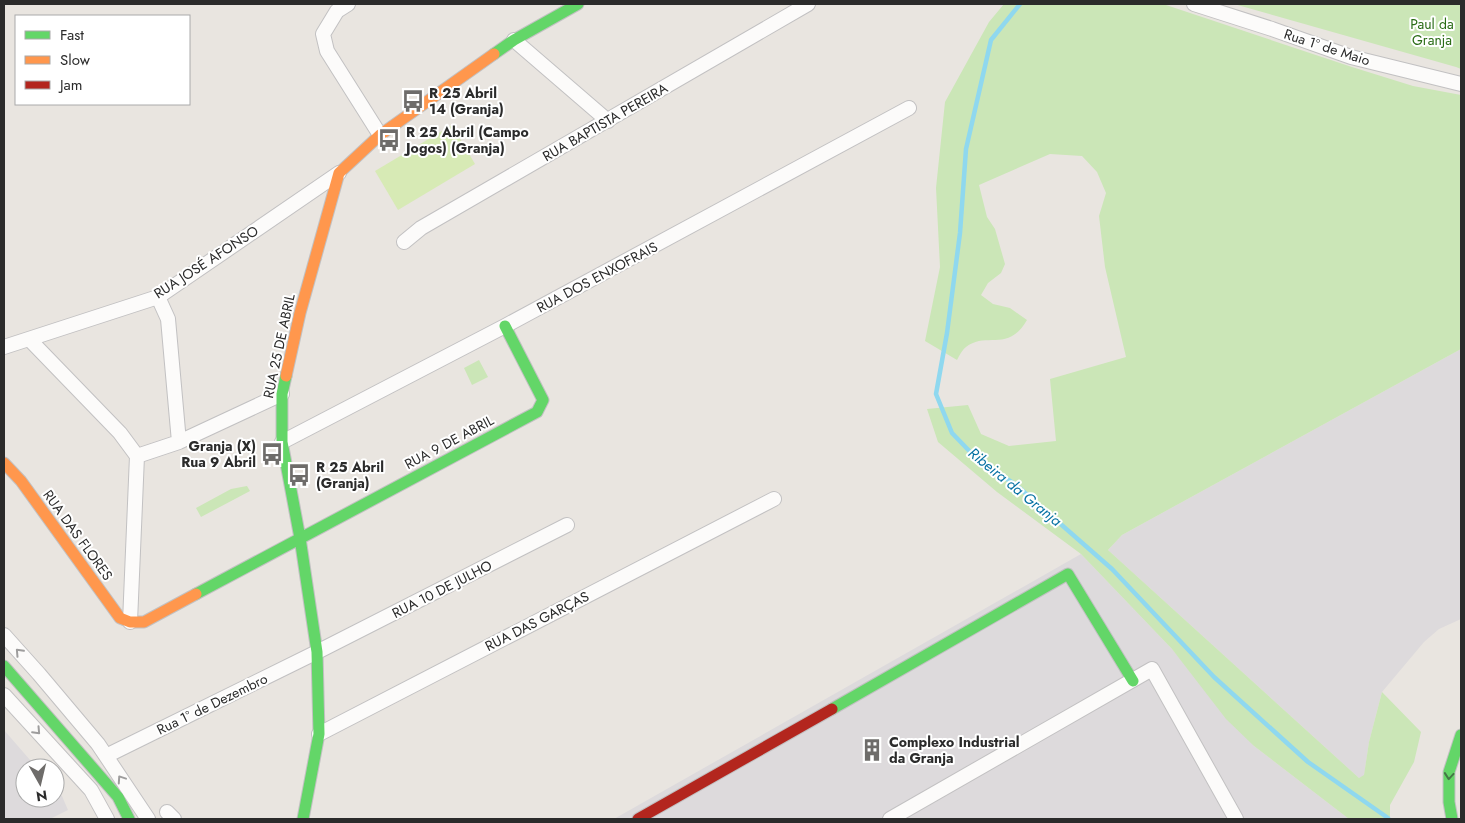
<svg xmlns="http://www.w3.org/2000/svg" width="1465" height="823" viewBox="0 0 1465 823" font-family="Jost,sans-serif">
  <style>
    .industrial { fill: #dddadc }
    .green { fill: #cbe6b7 }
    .pitch { fill: #d7eab5 }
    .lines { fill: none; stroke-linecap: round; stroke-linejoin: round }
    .stream { stroke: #8fd8ef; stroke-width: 4.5 }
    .street-casing { stroke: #c2c1c2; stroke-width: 16 }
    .fast-casing { stroke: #c2c1c2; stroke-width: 13 }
    .slow-casing { stroke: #c2c1c2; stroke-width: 13 }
    .jam-casing { stroke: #c2c1c2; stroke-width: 13 }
    .street { stroke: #fcfbfa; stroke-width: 14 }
    .fast { stroke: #63d668; stroke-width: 11 }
    .slow { stroke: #ff974d; stroke-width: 11 }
    .jam { stroke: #b3261e; stroke-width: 11 }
    .oneway { stroke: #9e9d9d }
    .oneway2 { stroke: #447846 }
    .labels { text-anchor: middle; stroke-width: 4; stroke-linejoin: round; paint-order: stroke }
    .park-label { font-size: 14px; fill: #2a6c16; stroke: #fff }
    .street-label { font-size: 14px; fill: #2b2b2b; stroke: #fff }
    .poi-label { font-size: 14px; font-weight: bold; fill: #2b2b2b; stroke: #fff; text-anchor: start }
    .water-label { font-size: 15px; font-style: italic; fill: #0671a3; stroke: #fff }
  </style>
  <rect width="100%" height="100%" fill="#e9e5e0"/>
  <path class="industrial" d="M1461,349v270l-22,10 -15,13 -42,50 -13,50 -5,34 -5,2 -251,-228 14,-15z
    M1081,554l91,95 82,97 95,73h-735z
    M4,730l33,38h-12v30h30v-10l7,8 6,14 -18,9h-46z"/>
  <path class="green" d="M1004,4h159l189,63 61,19 48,9v254l-339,186 -14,15 251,228 5,-3 5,-33 13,-50 39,40 -7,30 -24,43v14h-41l-95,-73 -28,-27 -54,-70 -91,-95 -84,-62 -59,-50 -11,-33 41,-4 13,29 28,12 47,-5 -6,-62 76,-22 -21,-90 -6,-51 7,-23 -9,-21 -15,-16 -32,-2 -71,31 8,32 8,12 10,35 -4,9 -13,10 -7,12 12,9 17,4 17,12c-19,33 -41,11 -61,27 -4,3 -7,9 -9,13l-32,-19 15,-74 -4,-79 9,-86 44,-80z
    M1234,4h227v65l-5,-2z
    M479,360l9,17 -16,8 -8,-17z
    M247,486l3,5 -49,26 -5,-9 35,-19z"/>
  <path class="pitch" d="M452,125l23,39 -77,46 -23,-39z"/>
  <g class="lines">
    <path class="stream" d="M1020,4l-29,36 -25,109 -6,84 -13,100 -11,61 16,39 26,27 38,25 96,84 102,108 94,85 80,56"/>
    <defs>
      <path id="street" d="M348,4l-11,7 -14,23 4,17 53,84
        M1194,4l78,25 79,28 110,27
        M514,40l94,81
        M404,242l17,-14 387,-224
        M29,339l91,94 17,23 42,-14 -11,-123 -10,-22
        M4,347l154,-50 181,-124
        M179,442l103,-48
        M282,442l223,-116 404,-218
        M130,622l7,-166
        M4,635l35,39 59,70 50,75
        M4,695l87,95 16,29
        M319,734l455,-235
        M106,756l211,-104 250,-127
        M167,812l7,7
        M890,819l262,-150 84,150"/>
      <path id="fast" d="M494,54l20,-14 64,-36
        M286,376l-4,18v48l18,96 17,114 2,82 -16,85
        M196,594l341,-182 6,-12 -38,-74
        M4,666l114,131 11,22
        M832,709l236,-135 65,107
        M1452,819l-3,-17v-30l12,-37"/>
      <path id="slow" d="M286,376l14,-63 39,-140 41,-38 114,-81
        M4,463l17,18 99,137 10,4h14l52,-28"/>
      <path id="jam" d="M638,819l194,-110"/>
    </defs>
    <use href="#street" class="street-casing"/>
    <use href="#fast" class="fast-casing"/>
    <use href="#slow" class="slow-casing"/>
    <use href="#jam" class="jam-casing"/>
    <use href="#street" class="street"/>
    <use href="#fast" class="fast"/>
    <use href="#slow" class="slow"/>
    <use href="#jam" class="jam"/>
  </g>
  <defs><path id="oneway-chevron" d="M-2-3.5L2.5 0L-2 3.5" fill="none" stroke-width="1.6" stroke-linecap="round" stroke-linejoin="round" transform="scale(1.25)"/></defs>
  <g class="oneway">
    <use href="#oneway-chevron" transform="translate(19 652) rotate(-133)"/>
    <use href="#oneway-chevron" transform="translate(37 731) rotate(47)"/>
    <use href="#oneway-chevron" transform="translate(121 779) rotate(-124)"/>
  </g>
  <use class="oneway2" href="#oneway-chevron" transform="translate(1449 776) rotate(95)"/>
  <defs>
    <symbol id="bus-bare" viewBox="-9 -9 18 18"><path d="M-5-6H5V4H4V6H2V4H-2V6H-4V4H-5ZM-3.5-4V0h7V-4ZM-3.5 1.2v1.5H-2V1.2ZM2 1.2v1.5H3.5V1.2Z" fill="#6e6c6a" stroke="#fff" stroke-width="2.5" paint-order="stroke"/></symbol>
    <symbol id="building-bare" viewBox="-9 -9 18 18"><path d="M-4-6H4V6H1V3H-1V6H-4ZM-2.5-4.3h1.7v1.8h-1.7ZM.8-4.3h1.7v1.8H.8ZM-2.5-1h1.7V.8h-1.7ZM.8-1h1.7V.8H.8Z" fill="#6e6c6a" stroke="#fff" stroke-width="2.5" paint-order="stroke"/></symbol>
  </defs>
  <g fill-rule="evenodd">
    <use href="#bus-bare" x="397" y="85" width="32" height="32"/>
    <use href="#bus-bare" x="373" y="124" width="32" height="32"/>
    <use href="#bus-bare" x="256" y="438" width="32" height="32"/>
    <use href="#bus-bare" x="283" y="459" width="32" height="32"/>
    <use href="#building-bare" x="856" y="734" width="32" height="32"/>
  </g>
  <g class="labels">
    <g class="park-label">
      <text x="1432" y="29">Paul da<tspan x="1432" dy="16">Granja</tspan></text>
    </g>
    <g class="street-label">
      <text transform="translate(1327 47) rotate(18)" y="5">Rua 1º de Maio</text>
      <text transform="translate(605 122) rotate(-30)" y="5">RUA BAPTISTA PEREIRA</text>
      <text transform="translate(206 262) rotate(-33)" y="5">RUA JOSÉ AFONSO</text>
      <text transform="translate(597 277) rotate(-28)" y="5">RUA DOS ENXOFRAIS</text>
      <text transform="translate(279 346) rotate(-78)" y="5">RUA 25 DE ABRIL</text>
      <text transform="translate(449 442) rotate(-28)" y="5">RUA 9 DE ABRIL</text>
      <text transform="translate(78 535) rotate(54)" y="5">RUA DAS FLORES</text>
      <text transform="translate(442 589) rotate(-27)" y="5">RUA 10 DE JULHO</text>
      <text transform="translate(537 621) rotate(-27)" y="5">RUA DAS GARÇAS</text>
      <text transform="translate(212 704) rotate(-26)" y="5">Rua 1º de Dezembro</text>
    </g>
    <g class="poi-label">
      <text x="429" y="98">R 25 Abril<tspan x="429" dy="16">14 (Granja)</tspan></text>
      <text x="406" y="137">R 25 Abril (Campo<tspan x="406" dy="16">Jogos) (Granja)</tspan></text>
      <text x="256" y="451" text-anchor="end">Granja (X)<tspan x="256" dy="16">Rua 9 Abril</tspan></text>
      <text x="316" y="472">R 25 Abril<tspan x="316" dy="16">(Granja)</tspan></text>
      <text x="889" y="747">Complexo Industrial<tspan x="889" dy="16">da Granja</tspan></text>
    </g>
    <g class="water-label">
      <text transform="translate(1015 487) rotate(39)" y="5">Ribeira da Granja</text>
    </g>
  </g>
  <rect width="1465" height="823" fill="none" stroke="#2b2b2b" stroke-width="10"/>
  <rect x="15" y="15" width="175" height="90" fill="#ffffff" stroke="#aaaaaa"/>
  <rect x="25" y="31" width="25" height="8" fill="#63d668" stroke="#aaaaaa"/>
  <text x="60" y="40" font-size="15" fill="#2b2b2b">Fast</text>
  <rect x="25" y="56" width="25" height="8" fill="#ff974d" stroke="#aaaaaa"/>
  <text x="60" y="65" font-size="15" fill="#2b2b2b">Slow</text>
  <rect x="25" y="81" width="25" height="8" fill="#b3261e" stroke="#aaaaaa"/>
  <text x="60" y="90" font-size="15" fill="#2b2b2b">Jam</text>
  <g transform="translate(40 783) rotate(172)"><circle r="24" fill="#ffffff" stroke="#aaaaaa"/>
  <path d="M0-4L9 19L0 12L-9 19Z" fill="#6e6c6a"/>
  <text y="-8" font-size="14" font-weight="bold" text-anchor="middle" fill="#2b2b2b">N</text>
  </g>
</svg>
